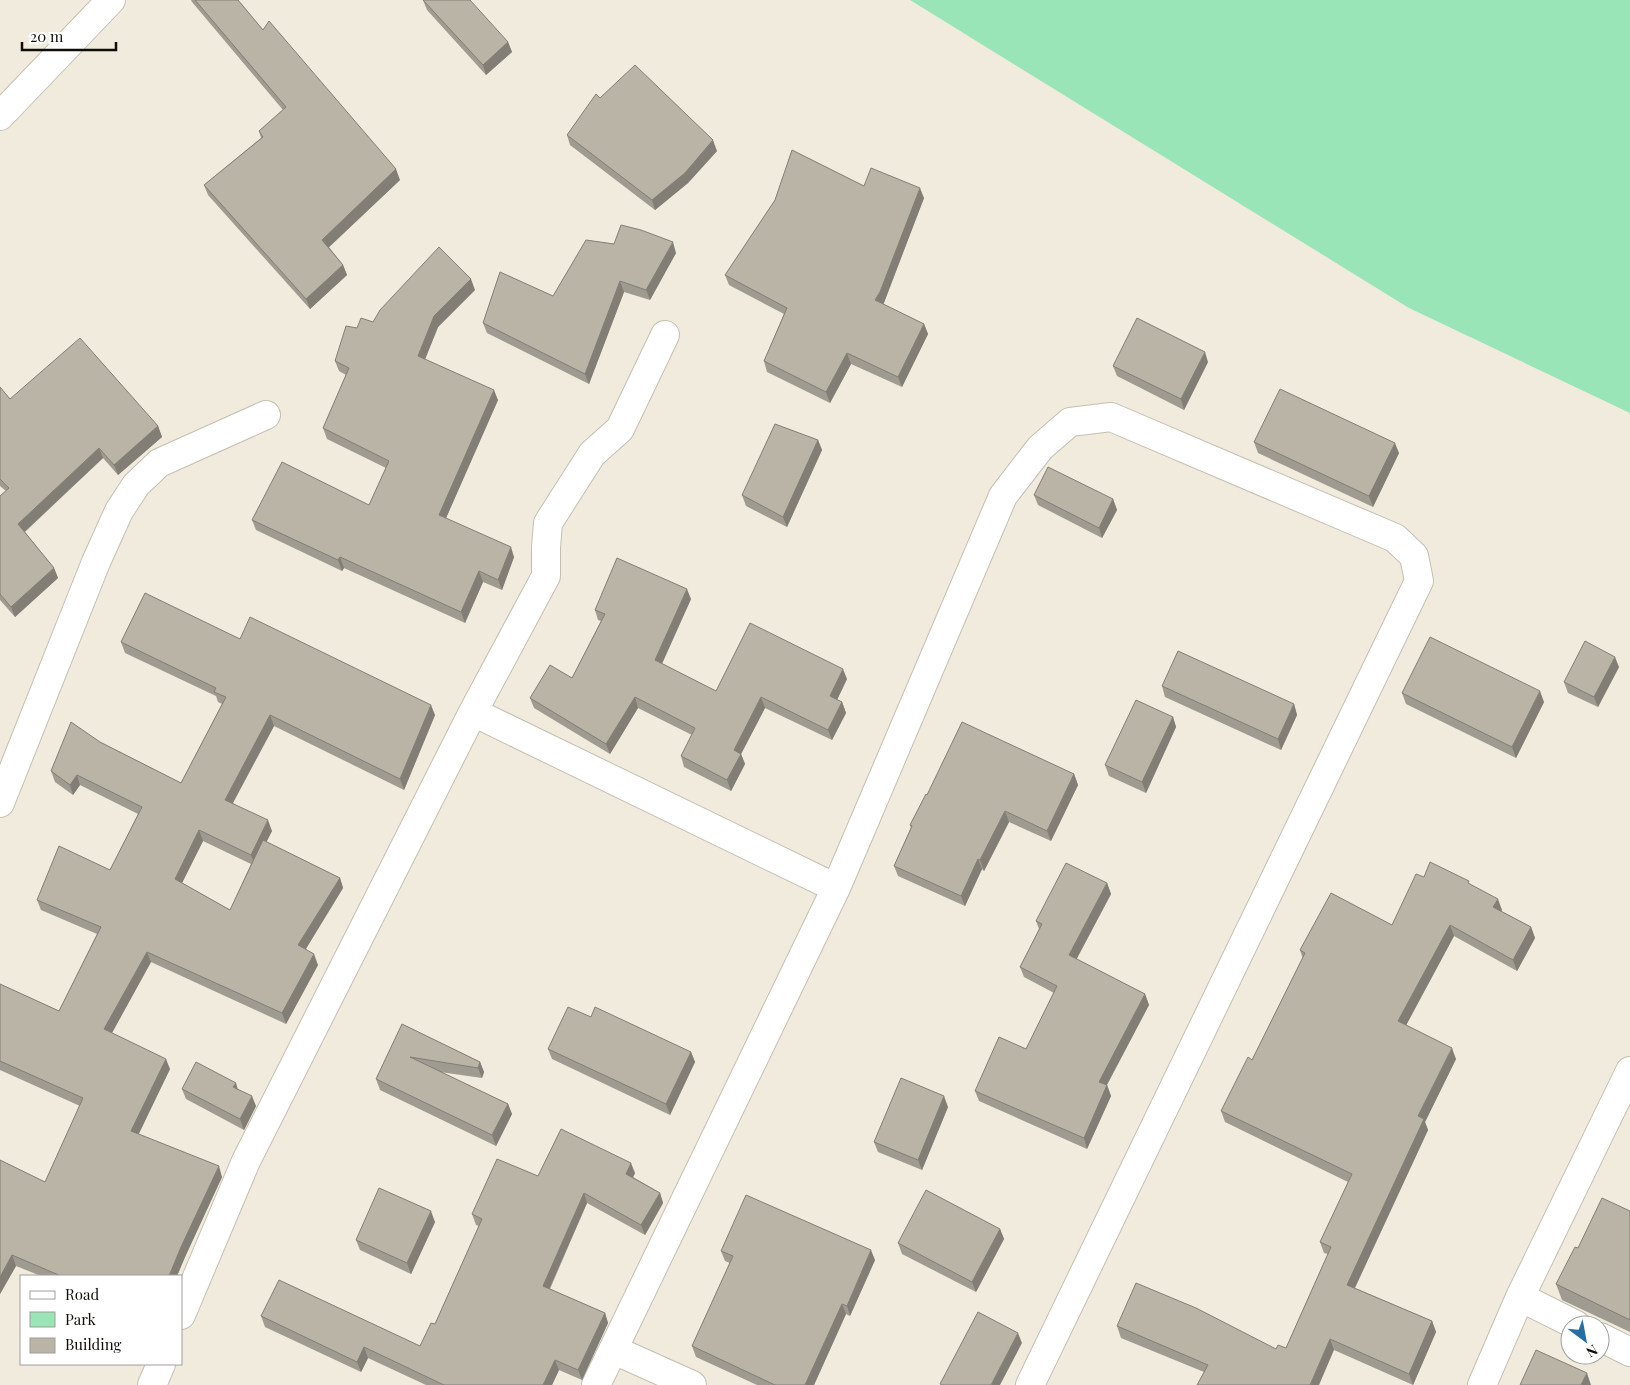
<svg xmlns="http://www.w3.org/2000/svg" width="1630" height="1385" viewBox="0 0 1630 1385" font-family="'Playfair Display',serif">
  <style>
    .green { fill: #99e5b8 }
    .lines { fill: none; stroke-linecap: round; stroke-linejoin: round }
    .minor-casing { stroke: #c5bfb2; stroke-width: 30 }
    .minor { stroke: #fff; stroke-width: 28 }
    .wall { fill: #a09b90; fill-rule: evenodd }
    .shaded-wall { fill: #827e75 }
    .building { fill: #bab4a7; stroke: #827e75 }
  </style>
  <rect width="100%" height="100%" fill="#f0ebdd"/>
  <path class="green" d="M910,0h720v413l-221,-105z"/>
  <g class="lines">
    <defs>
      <path id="minor" d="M0,116l111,-116
        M473,712l363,176
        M0,803l96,-241 23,-51 17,-26 23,-22 107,-48
        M1520,1297l56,28
        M181,1315l65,-154 227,-449 73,-136v-29l2,-24 44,-69 28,-25 45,-94
        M1600,1337l30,15
        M614,1350l78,35
        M152,1385l9,-21
        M596,1385l240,-497 167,-392 37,-48 30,-26 41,-5 284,121 19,18 5,25 -389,804
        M1482,1385l38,-88 110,-226"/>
    </defs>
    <use href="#minor" class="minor-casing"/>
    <use href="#minor" class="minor"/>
  </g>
  <path class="wall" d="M191,0h47l25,30 137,150 -71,67 14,18 4,10 -37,34 -102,-114 -4,-10 57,-47 -2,-7 24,-21 -91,-108z
    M423,0l85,42 4,10 -26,23 -59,-65z
    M600,98l117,53 -29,32 -33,27 -85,-65 -3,-10z
    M864,186l60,12 -41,106 41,20 4,10 -26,53 -51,-23 -21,39 -63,-31 -3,-11 20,-47 -55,-29 -4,-10z
    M614,244l62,9 -26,47 -26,-8 -35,92 -102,-51 -4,-10 70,-27z
    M475,290l-37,37 -13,32 73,41 -52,118 68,39 -12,33 -19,-8 -18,41 -121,-55 -2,3 -86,-41 -4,-10 117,-15 17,-37 -59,-29 -4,-11 23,-53 -7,-4 -4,-10 22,-33 16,-6z
    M1208,362l-24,48 -67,-34 -4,-10z
    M0,387l10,12 148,27 4,11 -44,38 -15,-17 -78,74 29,36 4,10 -43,39 -15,-17v-104l6,-5 -6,-5z
    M818,440l4,10 -35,77 -41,-21 -4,-11z
    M1254,442l145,11 -26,54 -115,-54z
    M1034,495l79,4 4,11 -15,28 -64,-33z
    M691,599l-29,65 54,27 131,-12 -10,21 5,2 4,11 -14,27 -67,-32 -24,46 4,10 -14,27 -47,-24 -3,-11 11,-21 -54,-27 -28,46 -76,-46 -4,-10 42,-20 29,-57 -3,-1 -3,-10z
    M240,639l195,76 -31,75 -130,-64 -41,77 39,28 -6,11 74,36 3,10 -37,61 12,16 -32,59 -135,-62 -39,71 58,36 -32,65 84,43 -37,80 -8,19h-136l-25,-10 -16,28v-134l45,22 35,-76 -80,-36v-86l59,27 38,-77 -56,-24 -4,-10 73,-30 28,-56 -58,-29 -7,10 -18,-13 -4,-11 49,-29 81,41 41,-79 -4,-2 -2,-6 -91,-43 -4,-11zM203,841l48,23 -21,46 -48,-27z
    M1619,667l-21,40 -30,-14 -4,-11z
    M1162,686l132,18 3,11 -16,35 -116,-53z
    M1402,693l142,9 -28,56 -110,-54z
    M1173,717l3,10 -30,66 -37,-17 -4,-11z
    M1074,774l4,11 -27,56 -42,-19 -25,49 -2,-2 -17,37 -67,-30 -4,-10 17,-38 -1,-3 17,-30z
    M1424,877l46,7 32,26 -1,1 30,16 4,11 -18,33 -63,-35 -48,89 50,34 -31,63 3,8 -73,158 77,33 4,11 -23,53 -79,-35 -130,22 -83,-34 -4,-12 159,23 10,-1 42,-94 -4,-1 -4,-11 28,-60 -123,-60 -4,-11 31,-51 51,-101 -3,-9 92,-25z
    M1107,883l4,11 -35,65 69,35 4,11 -42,80 4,11 -24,53 -108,-48 -4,-10 51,-42 28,-56 -30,-16 -4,-10 19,-38 -3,-8z
    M591,1017l100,35 4,10 -25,53 -118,-56 -4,-10z
    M402,1024l78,38 4,10 -2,6 -42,-6 68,32 4,10 -16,32 -116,-56 -4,-11z
    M182,1089h56l18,17 -12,24 -58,-31z
    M948,1107l-26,63 -44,-18 -4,-10z
    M635,1173l-2,4 27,16 3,10 -18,32 -58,-32 -37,86 55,24 3,10 -26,57 -23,-10 -7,15h-126l-58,-27 -7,14 -96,-45 -4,-11 159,30 15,-22 44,-98 -3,-1 -4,-11 66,-38z
    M1630,1211v121l-68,-32 -6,-16 22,-36z
    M435,1222l-24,52 -51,-24 -4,-10z
    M1000,1229l4,10 -28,53 -74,-38 -4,-11z
    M721,1251l154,9 -25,56 -4,-2 -32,71h-57l-61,-28 -4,-11 38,-83 -5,-2z"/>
  <path class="shaded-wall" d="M508,42l4,10 -26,23 -3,-10z
    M713,140l4,11 -29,32 -33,27 -3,-10z
    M396,169l4,11 -74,70 -4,-10z
    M920,188l4,10 -40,105 -5,8 -4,-11z
    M673,242l3,11 -26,47 -4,-10z
    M343,265l4,10 -37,34 -4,-10z
    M471,279l4,11 -37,37 -16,40 -4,-11 16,-40z
    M620,281l4,11 -35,92 -4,-10z
    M924,324l4,10 -26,53 -4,-10z
    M1205,352l3,10 -24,48 -3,-11z
    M847,353l4,11 -21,39 -4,-11z
    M494,390l4,10 -55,125 -4,-10z
    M158,426l4,11 -44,38 -4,-10z
    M818,440l4,10 -35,77 -4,-10z
    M1395,443l4,10 -26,54 -4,-11z
    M99,448l4,10 -81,76 -4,-10z
    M1113,499l4,11 -15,28 -3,-10z
    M511,547l3,10 -12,33 -4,-10z
    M340,557l4,11 -2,3 -4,-11z
    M54,568l4,10 -43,39 -4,-10z
    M479,571l4,11 -18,41 -4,-11z
    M687,589l4,10 -32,71 -4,-10z
    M1615,657l4,10 -21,40 -4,-10z
    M843,669l4,10 -13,27 -4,-10z
    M1540,691l4,11 -28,56 -4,-11z
    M635,697l3,11 -28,46 -4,-10z
    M761,697l4,11 -24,46 4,10 -14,27 -4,-11 7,-30z
    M842,702l4,11 -14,27 -4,-10z
    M1294,704l3,11 -16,35 -3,-11z
    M431,705l4,10 -31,75 -4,-11z
    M270,715l4,11 -45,84 -4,-10z
    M1173,717l3,10 -30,66 -4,-11z
    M1074,774l4,11 -27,56 -4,-10z
    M77,775l3,10 -7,10 -3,-10z
    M1005,811l4,11 -25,49 -4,-11z
    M268,820l4,11 -17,34 -4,-10z
    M199,830l4,11 -24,48 -4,-10z
    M978,859l4,10 -17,37 -4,-10z
    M340,878l3,10 -41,67 -4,-10z
    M1107,883l4,11 -38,72 -4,-11z
    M1498,899l4,11 -5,8 -4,-11z
    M1450,925l4,11 -52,97 -4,-12z
    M1531,927l4,11 -18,33 -4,-11z
    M147,952l4,10 -43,78 -4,-11z
    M314,954l4,11 -32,59 -4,-11z
    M1145,994l4,11 -46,87 -4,-10z
    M1452,1048l4,11 -31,63 3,8 -77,166 -4,-11 71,-169z
    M691,1052l4,10 -25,53 -4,-11z
    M166,1059l4,10 -35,73 -4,-11z
    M480,1062l4,10 -2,6 -4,-10z
    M236,1083l3,10 -6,-6z
    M1107,1085l4,11 -24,53 -3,-11z
    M252,1096l4,10 -12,24 -4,-11z
    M944,1096l4,11 -26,63 -4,-10z
    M508,1104l4,10 -16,32 -4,-11z
    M631,1163l4,10 -5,11 -4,-10z
    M219,1166l3,11 -37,80 -8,19h-8l12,-29z
    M584,1193l3,10 -41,93 -3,-10z
    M660,1193l3,10 -18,32 -4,-10z
    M431,1211l4,11 -24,52 -4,-11z
    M1000,1229l4,10 -28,53 -4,-10z
    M871,1250l4,10 -25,56 -3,-10z
    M12,1255l4,11 -16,28v-17z
    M842,1304l4,10 -32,71h-9z
    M605,1313l3,10 -26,57 -4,-10z
    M1432,1321l4,11 -23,53 -4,-11z
    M1018,1333l4,10 -22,42h-9z
    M1330,1339l4,11 -15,35h-9z
    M364,1347l4,11 -7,14 -4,-10z
    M555,1360l4,10 -7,15h-9z
    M1587,1373l4,12h-10z"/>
  <path class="building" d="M195,0h43l25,30 6,-9 127,148 -74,71 21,25 -37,34 -102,-114 59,-48 -4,-6 27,-24z
    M423,0h47l38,42 -25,23z
    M635,65l78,75 -28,33 -33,27 -85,-65 29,-41 4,4z
    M792,150l72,36 7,-18 49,20 -40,104 -5,8 49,24 -26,53 -51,-24 -21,39 -62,-31 23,-53 -62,-33 50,-75z
    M621,225l20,5 32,12 -27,48 -26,-9 -35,93 -102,-51 17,-51 53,24 33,-56 28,4z
    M439,247l32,32 -37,37 -16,40 76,34 -55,125 72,32 -13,33 -19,-9 -18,41 -121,-55 -2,3 -86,-40 30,-58 87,43 20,-44 -66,-33 26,-60 -14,-7 11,-35 11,2 4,-10 12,4 7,-12z
    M1137,318l68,34 -24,47 -68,-33z
    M80,338l78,88 -44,39 -15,-17 -81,76 36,44 -43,39 -11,-13v-98l9,-8 -9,-9v-92l10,12z
    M1280,389l115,54 -26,53 -115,-54z
    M775,424l43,16 -35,77 -41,-22z
    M1048,467l65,32 -14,29 -65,-33z
    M617,558l70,31 -32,71 61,31 34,-68 93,46 -13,27 12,6 -14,28 -67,-33 -27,53 7,4 -14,26 -46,-24 14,-28 -60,-31 -29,47 -76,-46 20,-33 22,13 33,-64 -10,-4z
    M145,593l95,46 10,-22 181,88 -31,74 -130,-64 -45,85 43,20 -17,35 -52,-25 -24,49 55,31 33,-70 77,38 -42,67 16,9 -32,59 -135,-61 -43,77 62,30 -35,72 88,35 -38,81 -12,29h-108l-49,-21 -12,22v-117l45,22 38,-84 -83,-37v-77l59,27 42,-84 -64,-27 22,-54 51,24 32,-63 -65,-32 -7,10 -19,-14 20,-49 29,20 81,41 45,-86 -12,-5 2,-4 -95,-46z
    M1430,637l110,54 -28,56 -110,-54z
    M1585,641l30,16 -21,40 -30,-15z
    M1178,651l116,53 -16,35 -116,-53z
    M1136,700l37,17 -31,65 -37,-17z
    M962,722l112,52 -27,57 -42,-20 -25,49 -2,-1 -17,37 -67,-30 18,-40 -2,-1 16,-31 1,1z
    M1430,862l39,19 -1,2 30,16 -5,8 38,20 -18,33 -63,-35 -52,96 54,27 -34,68 6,3 -77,166 85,36 -23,53 -79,-35 -20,46h-113l11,-20 -91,-39 19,-43 60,25 80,41 2,-4 8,3 45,-101 -11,-5 32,-68 -131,-63 27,-54 4,3 53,-107 -5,-3 31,-57 61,32 24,-51 8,3z
    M1066,863l41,20 -38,72 76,39 -46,88 8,3 -23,53 -109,-47 24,-54 27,12 31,-63 -37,-19 22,-43 -6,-3z
    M568,1007l23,10 4,-10 96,45 -25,52 -118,-55z
    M402,1024l78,38 -2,6 -68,-11 98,47 -16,31 -116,-56z
    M196,1062l40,21 -3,4 19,9 -12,23 -58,-30z
    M901,1078l43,18 -26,64 -44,-18z
    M561,1129l70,34 -5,11 34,19 -19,32 -57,-32 -41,93 62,27 -27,57 -23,-10 -12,25h-99l-80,-38 -7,15 -96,-46 18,-36 141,66 11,-23 4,1 47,-105 -10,-5 25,-55 41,17z
    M379,1188l52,23 -24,52 -51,-23z
    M926,1190l74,39 -28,53 -74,-39z
    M746,1195l125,55 -24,56 -5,-2 -37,81h-30l-83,-39 41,-90 -12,-5z
    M1602,1198l28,13v109l-74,-36 19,-37 3,1z
    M978,1312l40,21 -27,52h-49l-2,-1z
    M1536,1350l51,23 -6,12h-61z"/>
  <rect x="20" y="1275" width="162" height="90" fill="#ffffff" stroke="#9f9e9c"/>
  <rect x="30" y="1291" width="25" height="8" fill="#ffffff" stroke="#9f9e9c"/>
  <text x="65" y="1300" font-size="15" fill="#0f0d08">Road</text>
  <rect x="30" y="1312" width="25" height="15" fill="#99e5b8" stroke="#9f9e9c"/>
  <text x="65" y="1325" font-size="15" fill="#0f0d08">Park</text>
  <rect x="30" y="1338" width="25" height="15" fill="#bab4a7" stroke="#9f9e9c"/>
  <text x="65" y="1350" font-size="15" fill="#0f0d08">Building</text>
  <g transform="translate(1585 1340) rotate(148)"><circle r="24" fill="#ffffff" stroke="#9f9e9c"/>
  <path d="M0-4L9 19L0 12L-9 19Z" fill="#266fa3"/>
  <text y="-8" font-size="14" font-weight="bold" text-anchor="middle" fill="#0f0d08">N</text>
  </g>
  <path d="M22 42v8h94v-8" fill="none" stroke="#0f0d08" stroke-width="2.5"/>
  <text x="30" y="42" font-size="15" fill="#0f0d08" stroke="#ffffff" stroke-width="4" paint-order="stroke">20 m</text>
</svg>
